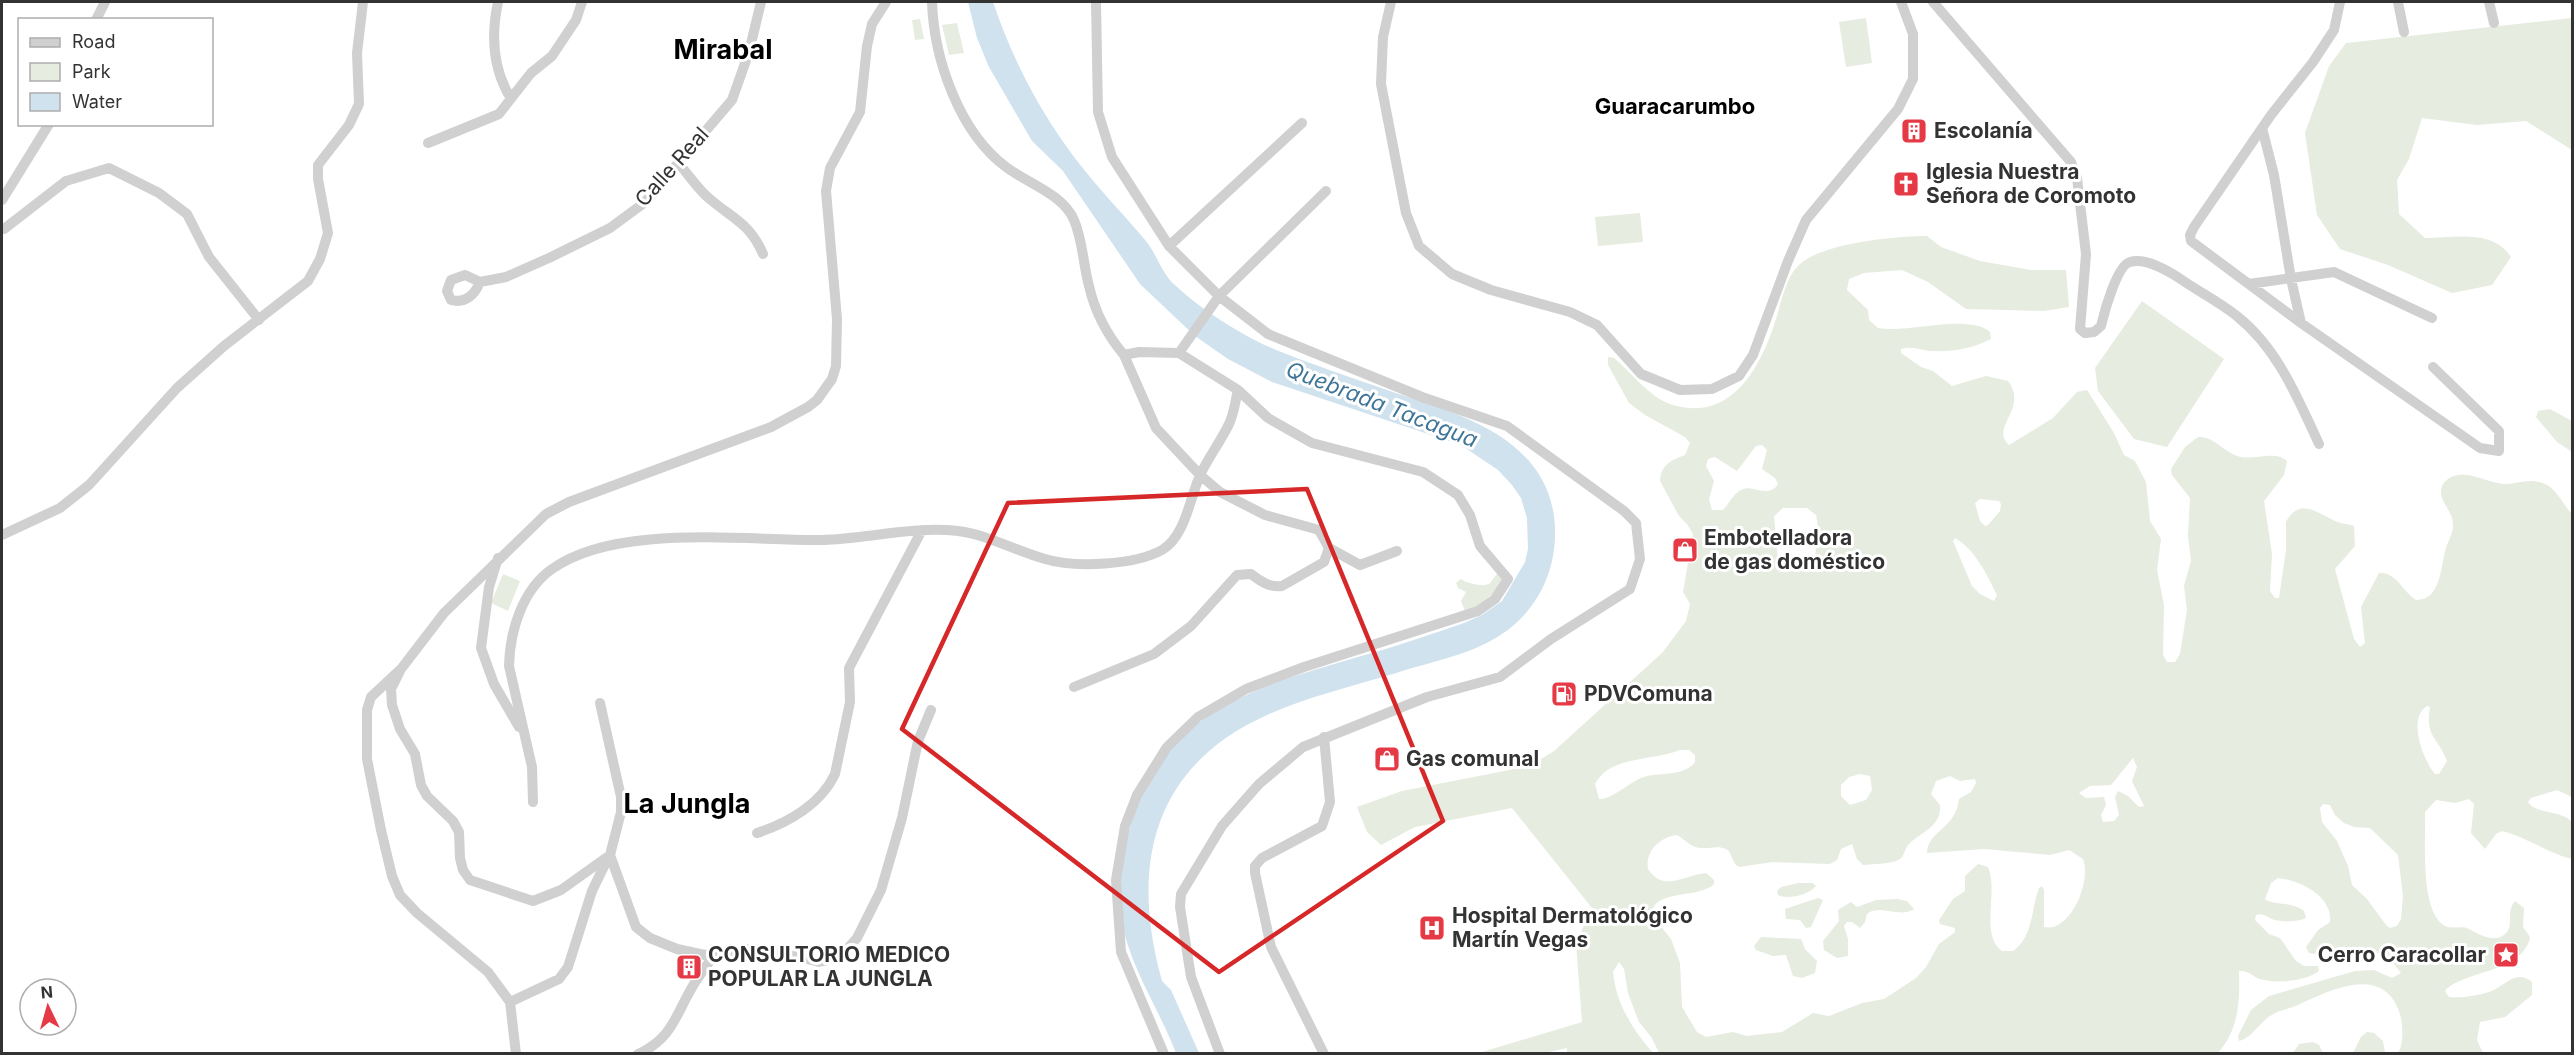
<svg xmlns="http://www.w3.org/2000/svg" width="2574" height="1055" viewBox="0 0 2574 1055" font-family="Inter,sans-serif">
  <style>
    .green { fill: #e6ecdf; fill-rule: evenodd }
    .water { fill: #cfe2ee }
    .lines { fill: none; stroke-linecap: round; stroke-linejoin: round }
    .street { stroke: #d0d0d0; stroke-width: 10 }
    .marked { fill: none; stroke: #d62828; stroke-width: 4.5; stroke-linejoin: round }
    .labels { text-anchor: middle; stroke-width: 6; stroke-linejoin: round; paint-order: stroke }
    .poi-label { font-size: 21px; font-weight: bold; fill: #333; stroke: #fff; text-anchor: start }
    .street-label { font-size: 21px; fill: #333; stroke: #fff }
    .neighbourhood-label { font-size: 22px; font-weight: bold; fill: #000; stroke: #fff }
    .water-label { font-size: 22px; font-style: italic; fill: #3f7597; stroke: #fff }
    .district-label { font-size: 27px; font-weight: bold; fill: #000; stroke: #fff }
  </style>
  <rect width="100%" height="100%" fill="#fff"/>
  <path class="green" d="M1866,18l6,45 -26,4 -7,-45z
    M2572,18v132l-46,-29 -49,4 -55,-7 -13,41 -12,21 2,34 26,24c30,0 68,-9 86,19l-19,28 -40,8 -64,-28 -48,-16 -23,-34 -12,-82 24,-67 17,-23z
    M920,19l4,20 -9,1 -3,-20z
    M957,23l7,30 -15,2 -7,-30z
    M1640,213l3,29 -45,4 -3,-29z
    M1927,236l14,11 39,14 51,9h35l3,37 -25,4 -78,-2 -38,-27 -26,-12 -38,3 -15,6 -2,11 21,20 1,10 9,8c29,6 89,-15 112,4l1,7c-17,9 -38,13 -57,12 -12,0 -21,-6 -33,-2v4l20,14 12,4 19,15 34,-10 22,5c21,28 -19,46 1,64l44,-27 24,-26 10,-2 27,43 10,22 11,6 11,21 4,39 11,18 -4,31 7,35 -1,50 4,7h8l5,-8 7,-44 -3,-24 7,-25 -3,-25 2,-38 -18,-23 -1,-6 14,-22 13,-10c17,-1 27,17 43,20 15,3 34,-7 46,4l-3,14 -20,26 8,53 -2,37 5,7h4l7,-48v-28c13,-25 32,-9 49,-1 6,3 13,3 19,5l1,20 -20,23 19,70 6,8 5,-4 -4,-36 18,-34c18,-1 23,18 37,27 27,0 24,-37 31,-55 4,-10 8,-16 5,-27 -3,-11 -16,-21 -9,-34 2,-3 7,-7 11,-8 16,-5 34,7 50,8 14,0 26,-7 41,0 11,4 19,22 27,30v283l-15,-7 -26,8 -3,4c7,12 33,8 44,20v37c-25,-6 -45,-22 -70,-28l-6,3 -11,15 -14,-16 3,-29 -5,-5 -14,4 -19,-3 -11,12c1,26 -6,100 20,114 9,4 17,-2 26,4 10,6 25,13 34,4 10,-8 0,-21 10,-33l9,7 -1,19 7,10c-6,36 -70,34 -85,54l4,6c13,1 28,-1 40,-5 15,-5 27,-24 43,-10v13l-27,22 -25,5 -3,18 6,13h-85c6,-9 5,-28 2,-39 -16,-50 -67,-25 -100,-10 -10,5 -21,6 -30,12 -11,7 -18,22 -31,25l-1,-5 13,-26 18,-14 86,-25 19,-1 18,8 9,-5 -17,-22 -17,6c-7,-4 -13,-8 -21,-10 -10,-2 -19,10 -37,6l-3,-6 12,-17 12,-8c3,-26 -31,-42 -52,-44l-7,5 -6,16c9,7 26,2 39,12l2,7c-8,4 -22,4 -31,2 -8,-2 -10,-8 -19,-5l-1,5 14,14 11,4 16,23 8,5h14l1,5c-12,10 -44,13 -59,8 -8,-3 -12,-9 -21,-8 1,30 0,58 -21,82h-559l-7,-15 -13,-16 -11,-29 -4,-24 -5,-7 -6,10c3,32 20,58 40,81h-86v-5l-22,5h-66l103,-31 -6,-79 16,-35 -80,-100 -97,19 -34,18 -14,-13 -10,-25 45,-16 128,-25 24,-15 108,-98 24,-32 4,-17 -7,-12 10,-58 -6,-10 -8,-8 -19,-35c1,-16 11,-21 25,-26l5,-12 -5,-6 -40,-22 -16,-12 -21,-38v-8l6,1c17,14 34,38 56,46 60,20 90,-35 105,-82 6,-17 10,-45 25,-58 23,-21 96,-28 127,-28zM1762,445l5,5 -5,19 13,9 3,6 -2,3c-12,10 -21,-2 -33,2 -10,4 -13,14 -20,21h-11l-3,-11 5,-18 -8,-15 2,-7 7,-2 22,14 19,-25zM1980,499l19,2 2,3 -1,7 -12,14 -3,1 -5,-5 -5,-18zM1783,508h24l9,7 3,18 -4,23 -31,6 -6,-2 -4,-44zM1955,538c20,11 32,37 42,57l-3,6 -14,-7 -8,-8 -19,-45zM2427,706l3,1c-5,30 7,29 17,54l-8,13h-4c-12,-14 -28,-56 -8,-68zM1680,750h9l6,5v7c-13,17 -41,8 -58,18 -10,5 -27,20 -38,19l-4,-15c15,-29 59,-23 85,-34zM2133,758l4,9 -5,14 12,25 -5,1 -11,-11 -10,-5 -3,6 4,18 -5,6 -11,1 -2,-7 5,-10 -2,-8 -18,1 -7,-5 11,-7 21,-1zM1860,774l10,2 2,14 -6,10 -16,5 -9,-9v-11l8,-8zM1950,776l10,5 15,-2 1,4 -5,9 -12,7c-3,30 -31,31 -32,54l57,-4 66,6 19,-5 14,9c9,22 -13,74 -39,68v-37l-2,-4 -3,2c-8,20 -5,48 -26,63h-11c-23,-17 -3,-59 -14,-84l-10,-3 -13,12v15l-12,8 -14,21 1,4 15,4v4l-16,12 -13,23 -10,11 -32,21 -22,4 -33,13 -16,-3 -31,19 -35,4 -14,-4 -27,5 -9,-5 -15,-25 -2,-44 -9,-24 -15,-19 -3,-12c9,-18 47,-10 61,-24v-4l-8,-7c-23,2 -42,20 -58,-4 -3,-18 12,-32 29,-34 9,5 14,13 25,13 7,1 16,-3 24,1 7,3 5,14 13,18l34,-5 57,2 7,-4 4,-11 11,-5 5,15 6,6c10,-1 24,-1 33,-4 10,-3 7,-12 14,-18 12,-11 32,-17 30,-38l-9,-11 5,-13zM2323,804l7,1 5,10 9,8 10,4 16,1 28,27 5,41 -2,23 -4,7 -7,2 -4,-3 -19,-26 -15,-14 -4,-19 -11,-25 -15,-19 -2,-14z
    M2142,301l82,58 -57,88 -33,-8 -36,-48 -3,-23z
    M2550,409l22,12v31l-15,-10 -21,-25 2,-6z
    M503,574l17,7 -12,30 -17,-8z
    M1497,574l5,2c2,17 -15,17 -21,30l-16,5 -4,-10 5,-9 -8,-4 -2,-5 5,-4c5,4 24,9 29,4 3,-3 4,-6 7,-9z
    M1798,883h15l3,3c-7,9 -29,14 -38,9l-1,-4 4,-4z
    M1818,898l5,2 -12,27 -5,1 -6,-8 -14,-1 -1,-10z
    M1898,899l9,2 7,8c-15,10 -34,-6 -47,5l-2,8 -5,6 -8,-6h-5l-3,4 4,13v17l-11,2 -13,-8 -1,-9 16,-20 -1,-11 13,-8 6,5 19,-7z
    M1761,937l40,2 4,10 12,12 -2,12 -13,5 -9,-2 -7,-21 -13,1 -17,-6 -2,-4z
    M2367,1032l7,1 9,8 2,12h-32l8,-16z
    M2313,1042l6,3 4,8h-30l6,-9z"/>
  <path class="water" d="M968,2h25c17,50 40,97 71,141 24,35 55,66 82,98 11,14 16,33 29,44 26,25 68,51 101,65 38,15 76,28 114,41 66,22 152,44 164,125 6,47 -13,92 -52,118 -31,21 -72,28 -106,39 -43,13 -89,24 -129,42 -116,52 -137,152 -105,266l9,9 28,63h-23c-17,-44 -46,-86 -55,-134 -5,-32 1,-64 10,-95 33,-115 131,-139 234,-169 33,-9 66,-21 99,-32l18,-8 20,-14 23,-39 3,-13 -1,-31 -6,-20 -9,-13 -14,-15 -37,-25 -189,-63 -44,-23 -33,-23 -55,-52 -77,-113 -31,-30 -43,-74 -12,-29z"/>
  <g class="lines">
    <path class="street" d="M498,2c-7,33 -6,65 12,95
      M932,2c2,57 27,130 74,165 21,16 57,27 68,53 9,21 9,44 15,66 6,26 18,49 35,69l15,-3 40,1 59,37 30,28 44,25 111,29 35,23 12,20 10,31 28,33 -13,20 -17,12 -174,56 -58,22 -48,28 -31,30 -30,48 -12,31 -9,54 5,72 43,102
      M1096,2l2,110 14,45 57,89 50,50 49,38 154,63 85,29 117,85 12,12 4,36 -10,30 -79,50 -51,38 -73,20 -124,50 -44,37 -37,42 -41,68 -1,13 11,70 29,77
      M1391,2l-8,35 -2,47 25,129 13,33 33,28 39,16 79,22 27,13 44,49 39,16 32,-1 27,-13 14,-21 35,-94 18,-41 92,-111 15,-30v-45l-12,-32
      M1933,2l138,160 6,16 9,76 -6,75 5,4 9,-1 7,-6c3,-13 16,-61 29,-64 16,-5 42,11 55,20 18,12 37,22 53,35 40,32 60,82 81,127
      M2340,2l-6,28 -21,32 -42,53 -77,112 -4,8 1,6 110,82 179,125 19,3v-20l-66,-64
      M2398,2l6,30
      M2489,2l5,21
      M96,20l9,-18
      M2262,128l12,47 17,104 10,44
      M428,143l71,-29 32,-41 21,-17 24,-36 6,-18
      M679,164c10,11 20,27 32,36 24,20 39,24 52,54
      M2,200l47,-76
      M2,228l2,1 62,-48 43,-13 50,25 28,21 22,43 50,63
      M1169,246l133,-123
      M465,275l15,7c-5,12 -14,22 -29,18l-4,-9 4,-11z
      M480,282l26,-5 43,-19 61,-30 34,-25 88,-103 17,-48 12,-50
      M2249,284l85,-12 98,46
      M1179,353l40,-57 107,-105
      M1124,355l32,73 44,47 20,17 45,23 54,15 10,18 31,17 37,-14
      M2,535l58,-27 29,-23 88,-97 47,-42 84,-65 12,-22 8,-26 -10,-54v-14l31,-40 10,-21 -2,-51 6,-51
      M498,558l-9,29 -8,61 13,36 25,43
      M400,671l-9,18 1,16 8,24 15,25 6,31 6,11 26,25 6,11 1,26 3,12 7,10 63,21 28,-11 49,-35 11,-43v-15l-21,-94
      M1074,687l80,-33 37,-28 46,-51 14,-1c9,7 19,14 31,12l42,-24 5,-14
      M533,802l-1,-35 -23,-101c1,-35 13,-76 43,-97 64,-46 193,-28 269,-29 46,-1 91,-14 137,-9 31,4 58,20 87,28 30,9 90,6 117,-9 24,-14 28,-54 39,-77 8,-16 19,-31 27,-47 6,-11 7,-24 10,-36
      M757,833c31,-10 64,-29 78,-59l15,-72 -1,-34 73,-138
      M610,855l26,72 14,11 27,11 28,6 42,-6 23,1 49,12 21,-5 17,-19 24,-48 21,-72 16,-77 13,-31
      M510,1002l49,-23 9,-12 24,-76 16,-33
      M516,1054l-6,-52 -22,-30 -71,-59 -17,-18 -8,-19 -11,-46 -14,-71v-49l4,-13 30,-28 43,-56 102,-99 23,-12 202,-75 37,-20 9,-7 15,-21 4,-13 1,-47 -11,-128 4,-23 30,-56 7,-66 5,-22 14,-22
      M638,1054c39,-17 39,-48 62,-79 6,-8 9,-16 19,-20
      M1324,1054l-53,-107 -16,-74v-7l7,-8 60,-32 8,-24 -6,-65"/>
  </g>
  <path class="marked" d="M1307,489l136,332 -224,151 -317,-243 106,-226z"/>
  <defs>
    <symbol id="building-square" viewBox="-11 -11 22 22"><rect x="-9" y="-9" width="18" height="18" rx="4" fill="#e63946" stroke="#fff"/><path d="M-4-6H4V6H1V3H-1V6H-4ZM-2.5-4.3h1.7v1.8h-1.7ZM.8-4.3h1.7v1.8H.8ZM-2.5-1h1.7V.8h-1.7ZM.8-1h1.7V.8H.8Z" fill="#fff"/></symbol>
    <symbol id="church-square" viewBox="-11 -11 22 22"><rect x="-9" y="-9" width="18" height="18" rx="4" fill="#e63946" stroke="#fff"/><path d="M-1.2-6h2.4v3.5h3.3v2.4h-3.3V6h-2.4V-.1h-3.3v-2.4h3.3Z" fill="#fff"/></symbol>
    <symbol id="shop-square" viewBox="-11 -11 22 22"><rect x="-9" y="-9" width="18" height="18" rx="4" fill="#e63946" stroke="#fff"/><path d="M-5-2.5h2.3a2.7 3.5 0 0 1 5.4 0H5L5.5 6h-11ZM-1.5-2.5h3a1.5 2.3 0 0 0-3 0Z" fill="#fff"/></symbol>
    <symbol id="fuel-square" viewBox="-11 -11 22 22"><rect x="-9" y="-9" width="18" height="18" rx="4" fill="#e63946" stroke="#fff"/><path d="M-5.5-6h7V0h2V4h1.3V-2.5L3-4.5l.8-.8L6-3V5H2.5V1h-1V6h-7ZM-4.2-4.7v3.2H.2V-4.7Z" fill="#fff"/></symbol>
    <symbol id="hospital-square" viewBox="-11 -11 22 22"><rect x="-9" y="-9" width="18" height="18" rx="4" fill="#e63946" stroke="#fff"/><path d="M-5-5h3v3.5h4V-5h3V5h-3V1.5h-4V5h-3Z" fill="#fff"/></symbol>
    <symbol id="sight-square" viewBox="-11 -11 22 22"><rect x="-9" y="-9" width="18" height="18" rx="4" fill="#e63946" stroke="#fff"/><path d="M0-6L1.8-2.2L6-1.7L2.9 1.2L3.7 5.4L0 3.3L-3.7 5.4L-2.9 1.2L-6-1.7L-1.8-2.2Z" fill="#fff"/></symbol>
  </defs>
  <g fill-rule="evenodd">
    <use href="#building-square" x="1899" y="116" width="30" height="30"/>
    <use href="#church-square" x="1891" y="169" width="30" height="30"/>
    <use href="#shop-square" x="1670" y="535" width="30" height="30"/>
    <use href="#fuel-square" x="1549" y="679" width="30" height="30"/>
    <use href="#shop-square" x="1372" y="744" width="30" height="30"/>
    <use href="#hospital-square" x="1417" y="913" width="30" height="30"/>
    <use href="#sight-square" x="2491" y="940" width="30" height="30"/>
    <use href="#building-square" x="674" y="952" width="30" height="30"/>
  </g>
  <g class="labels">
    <g class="poi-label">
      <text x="1934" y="138">Escolanía</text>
      <text x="1926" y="179">Iglesia Nuestra<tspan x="1926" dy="24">Señora de Coromoto</tspan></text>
      <text x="1704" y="545">Embotelladora<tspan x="1704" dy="24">de gas doméstico</tspan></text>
      <text x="1584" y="701">PDVComuna</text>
      <text x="1406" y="766">Gas comunal</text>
      <text x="1452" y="923">Hospital Dermatológico<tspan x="1452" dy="24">Martín Vegas</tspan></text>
      <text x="708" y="962">CONSULTORIO MEDICO<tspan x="708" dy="24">POPULAR LA JUNGLA</tspan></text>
      <text x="2486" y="962" text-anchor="end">Cerro Caracollar</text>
    </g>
    <g class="street-label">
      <text transform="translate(672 167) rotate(-48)" y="7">Calle Real</text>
    </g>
    <g class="neighbourhood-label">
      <text x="1675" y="114">Guaracarumbo</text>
    </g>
    <g class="water-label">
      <text transform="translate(1382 404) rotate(21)" y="8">Quebrada Tacagua</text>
    </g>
    <g class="district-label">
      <text x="723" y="59">Mirabal</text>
      <text x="687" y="813">La Jungla</text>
    </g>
  </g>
  <rect width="2574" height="1055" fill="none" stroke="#333333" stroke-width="6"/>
  <rect x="18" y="18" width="195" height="108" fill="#ffffff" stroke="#adadad" stroke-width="1.5"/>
  <rect x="30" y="38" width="30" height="9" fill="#d0d0d0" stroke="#adadad" stroke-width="1.5"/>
  <text x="72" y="48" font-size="18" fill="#333333">Road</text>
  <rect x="30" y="63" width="30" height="18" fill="#e6ecdf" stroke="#adadad" stroke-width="1.5"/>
  <text x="72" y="78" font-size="18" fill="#333333">Park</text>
  <rect x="30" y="93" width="30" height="18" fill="#cfe2ee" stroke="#adadad" stroke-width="1.5"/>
  <text x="72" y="108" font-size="18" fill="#333333">Water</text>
  <g transform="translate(48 1007) rotate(355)"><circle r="28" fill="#ffffff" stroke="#adadad" stroke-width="1.5"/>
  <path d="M0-4.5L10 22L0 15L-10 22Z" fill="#e63946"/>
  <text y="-9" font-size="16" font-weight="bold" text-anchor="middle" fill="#333333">N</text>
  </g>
</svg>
